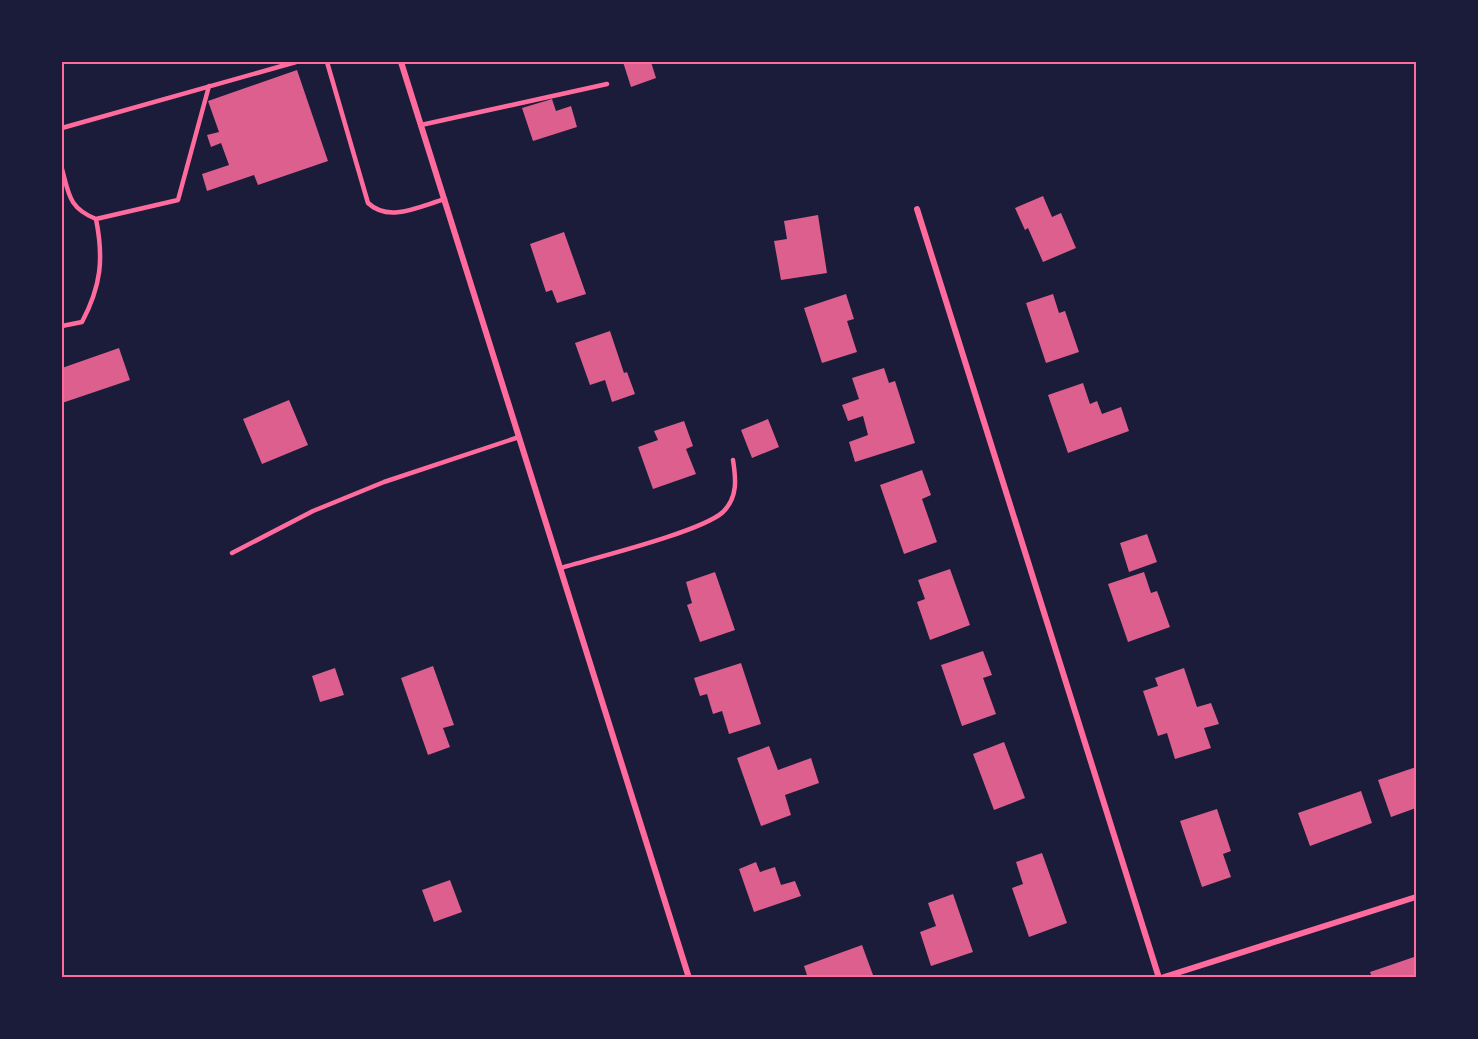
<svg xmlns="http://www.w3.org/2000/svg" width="1478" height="1039" viewBox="0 0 1478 1039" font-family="'DejaVu Sans',sans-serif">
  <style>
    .building { fill: #dd5f8e }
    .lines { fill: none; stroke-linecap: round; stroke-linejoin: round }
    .service { stroke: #ff6b9d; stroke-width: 4.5 }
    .minor { stroke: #ff6b9d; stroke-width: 6 }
    .neatline { fill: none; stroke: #ff6b9d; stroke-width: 2 }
  </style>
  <rect width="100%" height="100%" fill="#1b1b3a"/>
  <path class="building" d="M623,62h28l5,16 -25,9z
    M297,70l31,91 -70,24 -4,-10 -47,16 -5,-17 27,-9 -8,-22 -10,4 -4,-12 12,-3 -11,-31z
    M552,99l4,12 15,-5 6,21 -44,14 -11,-33z
    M1043,196l9,21 9,-4 15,35 -33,14 -15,-34 -3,2 -10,-22z
    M818,215l9,58 -46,7 -7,-39 13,-2 -3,-18z
    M564,232l22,62 -29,9 -5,-13 -6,2 -16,-48z
    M846,294l8,25 -7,2 10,31 -35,11 -18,-55z
    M1053,294l6,19 6,-2 14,41 -33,11 -20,-60z
    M610,331l14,42 3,-1 8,22 -23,8 -7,-22 -15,5 -15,-42z
    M119,348l11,32 -68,23v-35z
    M884,368l5,15 6,-2 20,62 -60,19 -6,-20 19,-7 -5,-19 -15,5 -6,-16 17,-6 -7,-21z
    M1083,383l7,21 7,-3 5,13 19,-7 8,24 -61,22 -20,-58z
    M289,400l19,45 -46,19 -19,-45z
    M768,419l11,28 -27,11 -11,-28z
    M684,421l9,25 -7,3 10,25 -43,15 -15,-42 20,-7 -4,-9z
    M922,470l9,25 -9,4 15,43 -33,12 -24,-69z
    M1147,534l10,28 -28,10 -9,-29z
    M950,569l20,56 -40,15 -13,-38 8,-3 -7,-19z
    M715,572l20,58 -35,12 -13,-37 5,-2 -6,-21z
    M1144,572l7,21 6,-2 13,36 -42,15 -20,-58z
    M983,651l9,24 -9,3 13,36 -34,12 -21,-61z
    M741,663l20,61 -32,10 -7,-23 -9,3 -6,-20 -7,2 -6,-18z
    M433,666l21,59 -11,3 7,19 -22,8 -27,-77z
    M335,668l9,27 -24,7 -8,-26z
    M1184,668l13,39 14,-4 8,21 -15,4 7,20 -36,11 -8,-26 -9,3 -15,-45 15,-5 -3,-8z
    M1004,742l21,56 -31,12 -21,-56z
    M769,746l9,24 33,-12 8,25 -34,12 6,20 -30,11 -24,-68z
    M1416,767v41l-25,9 -13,-37z
    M1361,791l11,32 -62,23 -12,-33z
    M1217,809l14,42 -8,3 8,23 -29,10 -22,-66z
    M1042,853l25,70 -38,14 -17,-49 11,-4 -7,-22z
    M756,862l4,10 15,-5 6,18 14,-4 6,15 -47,16 -15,-43z
    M450,880l12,32 -28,10 -12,-32z
    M953,894l20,58 -42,14 -11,-34 16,-6 -8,-23z
    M862,945l11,30 -7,3h-58l-4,-12z
    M1414,957l2,21h-44l-2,-6z"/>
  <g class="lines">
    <path class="service" d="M327,62l41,141c21,20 52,3 77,-4
      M421,125l186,-41
      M62,128l234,-66
      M62,169c7,26 7,39 34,50
      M62,326l20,-4c19,-36 22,-63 14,-103l82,-19 31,-114
      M232,553l81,-42 71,-29 135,-45
      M561,568c33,-10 140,-36 162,-56 15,-15 13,-33 10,-52"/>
    <path class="minor" d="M401,62l288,916
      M917,209l242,769
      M1161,978l255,-81"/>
  </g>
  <rect width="1478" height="1039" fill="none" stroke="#1b1b3a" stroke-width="126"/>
  <rect x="63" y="63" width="1352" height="913" class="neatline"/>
</svg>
